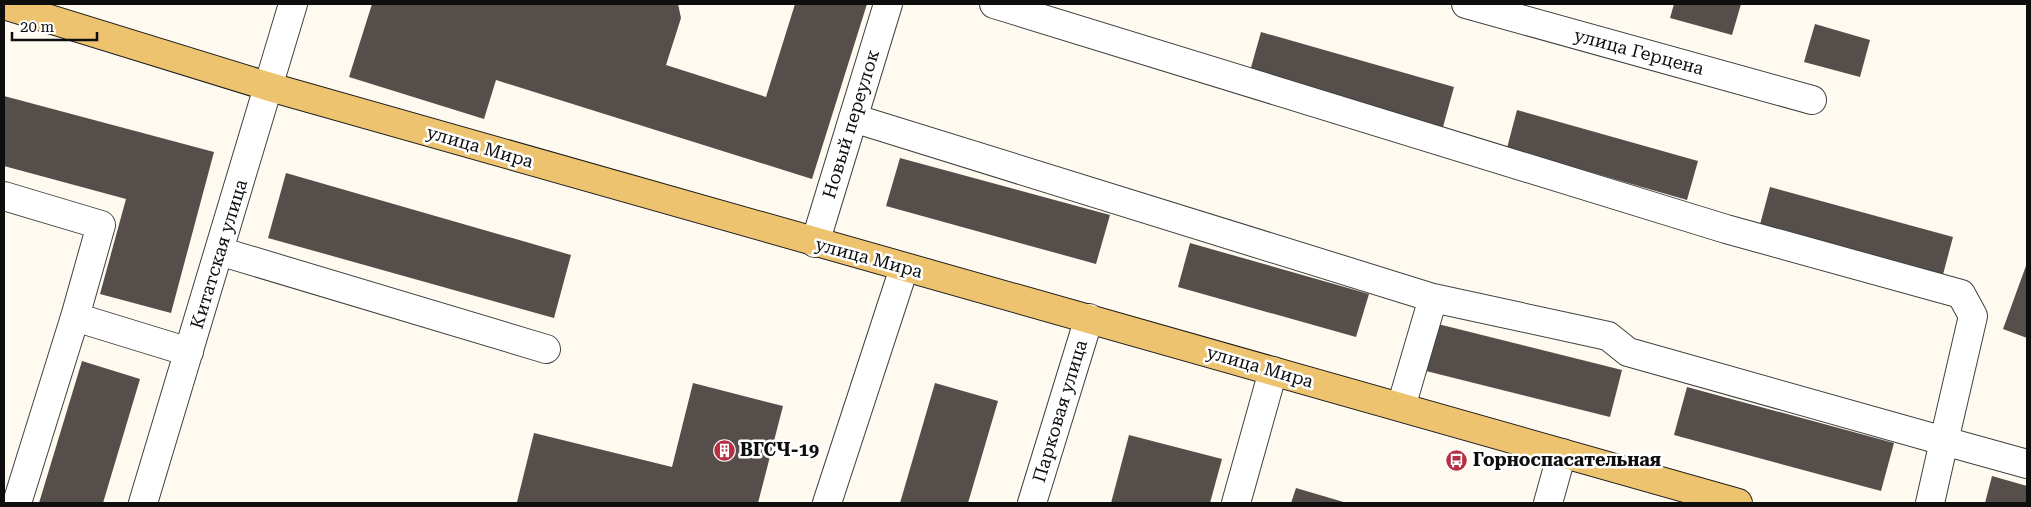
<svg xmlns="http://www.w3.org/2000/svg" width="2031" height="507" viewBox="0 0 2031 507" font-family="'Roboto Serif',serif">
  <style>
    .building { fill: #564e4b }
    .lines { fill: none; stroke-linecap: round; stroke-linejoin: round }
    .minor-casing { stroke: #414141; stroke-width: 30 }
    .major-casing { stroke: #1f1f1f; stroke-width: 30 }
    .minor { stroke: #fff; stroke-width: 28 }
    .major { stroke: #eec36f; stroke-width: 28 }
    .labels { text-anchor: middle; stroke-width: 5; stroke-linejoin: round; paint-order: stroke }
    .street-label { font-size: 18px; fill: #0e0e0e; stroke: #fff }
    .poi-label { font-size: 18px; font-weight: bold; fill: #0e0e0e; stroke: #fff; text-anchor: start }
  </style>
  <rect width="100%" height="100%" fill="#fefaf0"/>
  <path class="building" d="M372,4h306l3,14 -15,47 100,32 29,-93h72l-55,175 -316,-99 -12,39 -135,-42z
    M1674,4h67l-9,31 -62,-17z
    M1815,24l55,16 -10,37 -56,-15z
    M1261,32l193,55 -11,40 -193,-56z
    M4,96l210,56 -43,161 -71,-19 26,-95 -122,-33z
    M1517,110l181,51 -11,39 -180,-52z
    M900,158l210,57 -14,49 -210,-58z
    M286,173l285,82 -17,63 -286,-80z
    M1770,187l183,50 -12,45 -183,-50z
    M1190,243l179,51 -13,43 -178,-50z
    M2027,263v75l-24,-9z
    M1434,323l188,47 -12,47 -188,-47z
    M82,361l58,18 -37,124h-64z
    M693,383l90,23 -25,97 -241,-1 17,-69 138,34z
    M935,383l63,18 -30,102h-68z
    M1687,387l207,56 -13,48 -207,-56z
    M1129,435l93,24 -12,44h-99z
    M1992,476l35,10v17h-42z
    M1296,488l51,15h-56z"/>
  <g class="lines">
    <defs>
      <path id="minor" d="M994,4l732,225 235,65 12,22 -29,125 83,23
        M1466,4l346,96
        M853,118l580,180
        M4,196l97,29 -26,92 114,35
        M815,243l73,-239
        M219,251l327,98
        M1401,407l32,-109 175,38 20,16 316,89 -14,62
        M17,503l58,-186
        M143,503l150,-499
        M827,503l77,-235
        M1032,503l57,-185
        M1236,503l37,-132
        M1548,503l14,-50"/>
      <path id="major" d="M4,5l266,82 1468,416"/>
    </defs>
    <use href="#minor" class="minor-casing"/>
    <use href="#major" class="major-casing"/>
    <use href="#minor" class="minor"/>
    <use href="#major" class="major"/>
  </g>
  <defs>
    <symbol id="building-disc" viewBox="-11 -11 22 22"><circle r="9.5" fill="#b43043" stroke="#fff"/><path d="M-4-6H4V6H1V3H-1V6H-4ZM-2.5-4.3h1.7v1.8h-1.7ZM.8-4.3h1.7v1.8H.8ZM-2.5-1h1.7V.8h-1.7ZM.8-1h1.7V.8H.8Z" fill="#fff"/></symbol>
    <symbol id="bus-disc" viewBox="-11 -11 22 22"><circle r="9.5" fill="#b43043" stroke="#fff"/><path d="M-5-6H5V4H4V6H2V4H-2V6H-4V4H-5ZM-3.5-4V0h7V-4ZM-3.5 1.2v1.5H-2V1.2ZM2 1.2v1.5H3.5V1.2Z" fill="#fff"/></symbol>
  </defs>
  <g fill-rule="evenodd">
    <use href="#building-disc" x="712" y="438" width="25" height="25"/>
    <use href="#bus-disc" x="1444" y="448" width="25" height="25"/>
  </g>
  <g class="labels">
    <g class="street-label">
      <text transform="translate(1639 52) rotate(15)" y="6">улица Герцена</text>
      <text transform="translate(851 124) rotate(-73)" y="6">Новый переулок</text>
      <text transform="translate(480 147) rotate(16)" y="6">улица Мира</text>
      <text transform="translate(219 254) rotate(-73)" y="6">Китатская улица</text>
      <text transform="translate(869 258) rotate(15)" y="6">улица Мира</text>
      <text transform="translate(1260 367) rotate(16)" y="6">улица Мира</text>
      <text transform="translate(1060 411) rotate(-73)" y="6">Парковая улица</text>
    </g>
    <g class="poi-label">
      <text x="740" y="456">ВГСЧ-19</text>
      <text x="1473" y="466">Горноспасательная</text>
    </g>
  </g>
  <rect width="2031" height="507" fill="none" stroke="#0e0e0e" stroke-width="10"/>
  <path d="M12 32v8h85v-8" fill="none" stroke="#0e0e0e" stroke-width="2.5"/>
  <text x="20" y="32" font-size="15" fill="#0e0e0e" stroke="#ffffff" stroke-width="4" paint-order="stroke">20 m</text>
</svg>
